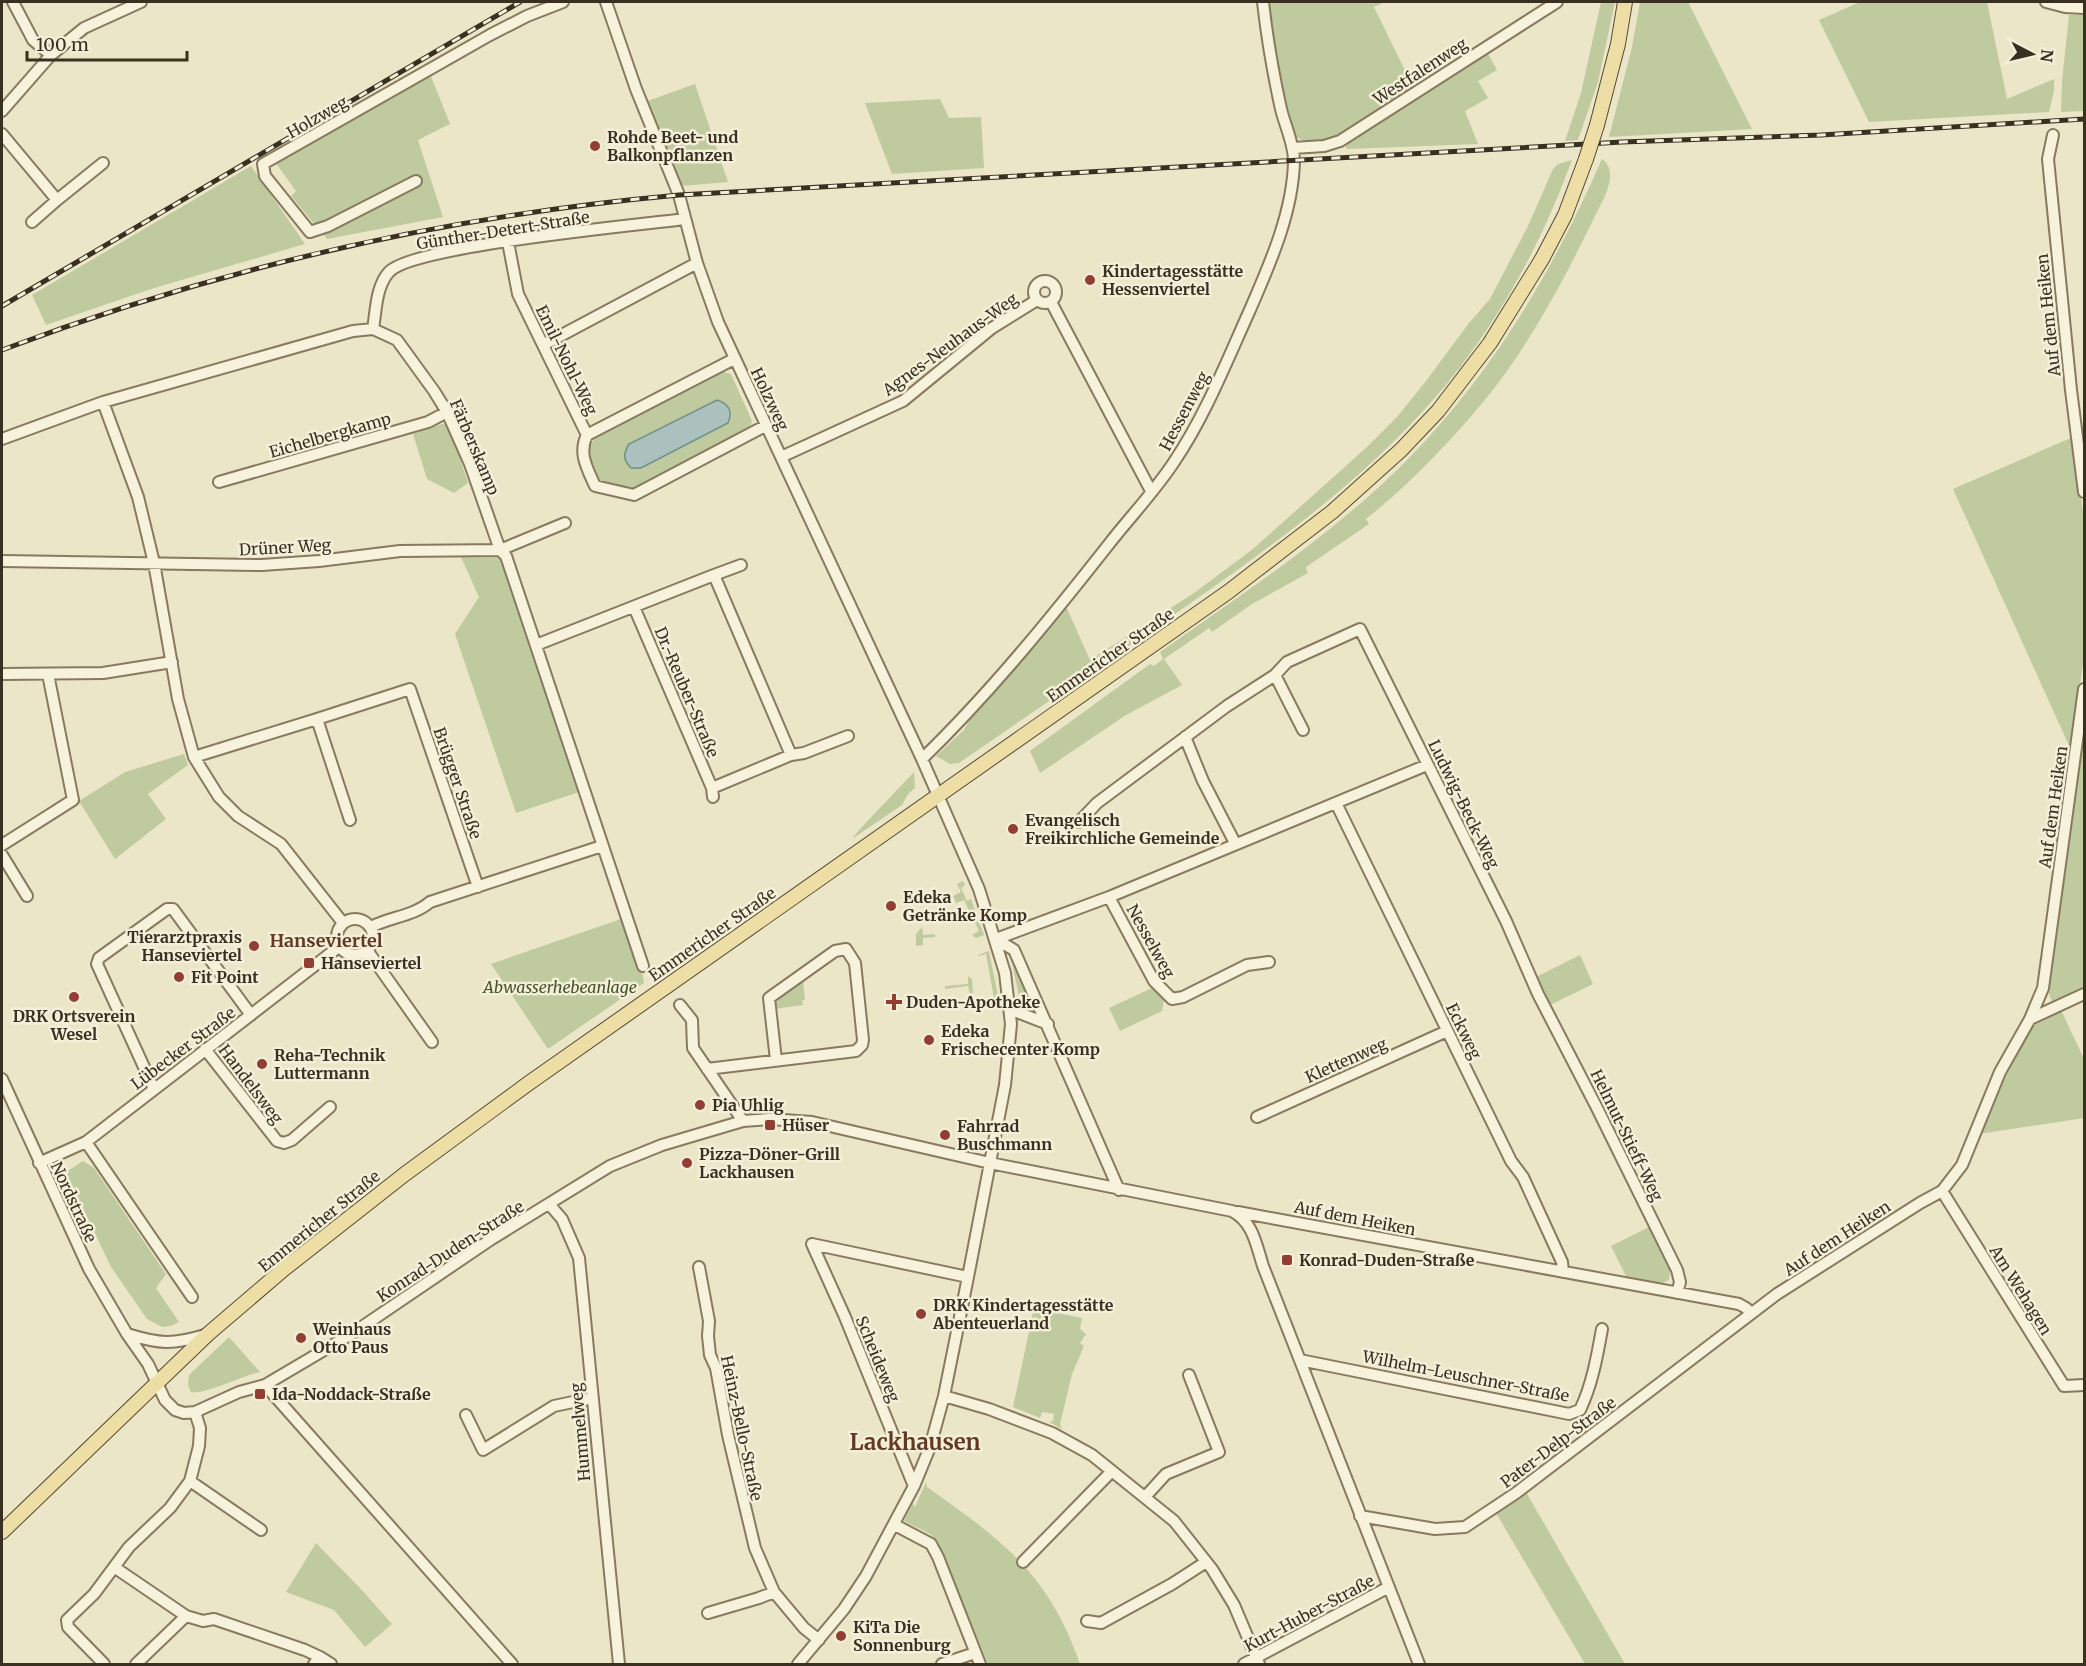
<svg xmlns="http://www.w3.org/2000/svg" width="2086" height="1666" viewBox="0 0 2086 1666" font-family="Merriweather,serif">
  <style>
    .green { fill: #bfca9e }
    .water { fill: #aac1bd; stroke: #708f8b; stroke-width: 1.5 }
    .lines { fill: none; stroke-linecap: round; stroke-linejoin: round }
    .minor-casing { stroke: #877a5f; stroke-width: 14 }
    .major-casing { stroke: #564733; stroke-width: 16 }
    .minor { stroke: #f7f2dc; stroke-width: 10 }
    .major { stroke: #ecdea5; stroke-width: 14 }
    .rail-casing { stroke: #393021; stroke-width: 5 }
    .rail { stroke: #f4efd9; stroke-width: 3; stroke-dasharray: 9; stroke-linecap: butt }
    .major-bridge-casing { stroke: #564733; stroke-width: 16; stroke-linecap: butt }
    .major-bridge { stroke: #ecdea5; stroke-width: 14 }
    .poi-dot { fill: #923e33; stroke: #f4efd9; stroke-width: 2 }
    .labels { text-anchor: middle; stroke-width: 5; stroke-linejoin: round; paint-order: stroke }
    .street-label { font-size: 16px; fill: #393021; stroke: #f4efd9 }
    .poi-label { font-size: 16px; font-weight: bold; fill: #393021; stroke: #f4efd9; text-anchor: start }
    .park-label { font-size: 16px; font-style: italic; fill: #445429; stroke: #f4efd9 }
    .neighbourhood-label { font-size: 18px; font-weight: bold; fill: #633924; stroke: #f4efd9 }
    .district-label { font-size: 22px; font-weight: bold; fill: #633924; stroke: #f4efd9 }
  </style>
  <rect width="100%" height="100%" fill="#ece6c9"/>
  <path class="green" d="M1268,2h117l-11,5 40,82c-23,14 -92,69 -117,48 -2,-2 -4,-5 -6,-8l-17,-70z
    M1601,2h14l-17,80 -20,58 -13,1 16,-48z
    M1640,2h48l64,127 -143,8 23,-90z
    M1860,2h127l20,97 47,-20v12l-5,21 -180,10 -50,-102z
    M2069,15h15v96l-23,1 1,-31z
    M1487,52l10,18 -19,11 10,17 -23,13 13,33 -131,5 -3,-6z
    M430,74l20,50 -32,16 25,77 -116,22 -36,-43 5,-5 -21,-29z
    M695,84l33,98 -48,4 -35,-84z
    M940,99l9,19 32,-1 3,51 -92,6 -27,-71z
    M1602,159c5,4 8,8 8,15 1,15 -11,33 -17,46 -28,58 -65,127 -105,176 -34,42 -80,90 -122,123l3,5 -63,43 2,6 -56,31 -40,28 -3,-4 -45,31 18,26 -56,30 -86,58 -10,-22 120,-87 4,2 9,-7 -3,-7c85,-60 174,-118 248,-193 87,-89 144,-187 194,-300z
    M1572,160c-28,76 -62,141 -111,206 -80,104 -187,179 -293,253 -70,48 -139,96 -209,144l-9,1 -14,-8 28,-26 9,-16 92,-110 25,56 104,-67 59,-44 114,-102 30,-30 29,-36 43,-58 21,-24 38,-73 25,-57 5,-5z
    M251,166l54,78 -154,45 -105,36 -14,-30z
    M721,371l10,3 21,47 -2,7 -119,64 -33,-9 -11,-30 7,-15z
    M448,422l20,61 -14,10 -27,-14 -14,-45z
    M2073,437l11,83v136l-13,94 -118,-261z
    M461,557l43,1 78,233 -66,22 -61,-179 24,-37z
    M2084,743v246l-31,15 -6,-15 34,-245z
    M184,754l4,11 -40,29 18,25 -51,40 -36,-58 46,-29z
    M914,772l1,16 -7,6 -6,11 -50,34 7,-9z
    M963,881l2,4 -4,3 6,13 4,-2 13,36 -8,3 -4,-3 7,-4 -15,-31 -8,3 -3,-7 8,-4 -4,-8z
    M624,918l17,49 3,16 -96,66 -57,-85z
    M922,927l1,8 12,-1v3l-12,1v7l-7,1v-12z
    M989,951l10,50 -13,1 -1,-2 9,-2 -8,-44 -8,2v-1z
    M1010,953l26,50 -7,8 -6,-2 -2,-3z
    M1580,955l13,29 -43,21 -14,-28z
    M968,976l4,3 1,14 -3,1 -2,-8 -23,3v-3l23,-2z
    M803,980l2,20h-3l1,5 -28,4 1,-10z
    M1152,988l12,11 -2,12 -42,20 -11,-23z
    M2061,1010l23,49v59l-105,16 51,-109z
    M83,1161l11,7 72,106 -10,14 23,34 -8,4 -9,1 -15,-8 -36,-52 -45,-95z
    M1649,1227l21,43 -1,10 -9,4 -33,-6 -16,-32z
    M1034,1308l48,10 -2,11 6,5 -6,9 4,3 -12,28 -12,50 2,5 -13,-7 4,-1 1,-7 -12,-2 -2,6 -27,-11z
    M229,1337l31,35c-16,3 -56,23 -69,20l-3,-7 1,-10z
    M926,1482l1,5c75,53 122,87 153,177h-92l-50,-122 -8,-8 -26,-13 9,-18 2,4z
    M1526,1492l99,172h-40l-89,-151z
    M316,1543l44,45 32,36 -27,23 -31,-37 -48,-18z"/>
  <path class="water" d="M717,400c12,4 16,11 11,23l-87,45h-10c-8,-8 -8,-14 -2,-24z"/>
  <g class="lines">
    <defs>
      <path id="minor" d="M13,2l20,38 18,15
        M606,2l30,87 43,106 18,68 21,59 204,437 57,130 26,84 6,51 -6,61 -37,192 -24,119 -14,51 -16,39 -48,90 -22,33 -46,55
        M2046,2l19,5 19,1
        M2,111l49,-56 33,-27 57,-26
        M2,134l55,66 46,-37
        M2053,135l-5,24 23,231 13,102
        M1293,148l31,-2 16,-5 217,-139
        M416,181l-88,45 -18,6 -45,-56 -2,-12 227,-129 37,-19 36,-14
        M32,222l25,-22
        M508,242l10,52 69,141
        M1034 292a11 11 0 1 1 22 0a11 11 0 1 1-22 0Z
        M1051,302l100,189
        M373,329c3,-18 3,-43 16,-57 23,-26 249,-47 296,-53
        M543,345l154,-82
        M103,402l35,95 16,66 24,136 16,58 25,40 19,19 43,28 62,79
        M587,435c-9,18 0,33 8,51l39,9 131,-69
        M587,435l147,-76
        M2,439l101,-37 250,-71 20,-2 24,11 37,51 13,21 23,52 30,86 6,6 137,410
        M781,457l122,-56 89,-73 45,-28
        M219,482l209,-60 19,-10
        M2,561l260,4 57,-4 81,-10 100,-1 65,-27
        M714,575l27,-10
        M634,607l78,181 1,9
        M536,645l178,-70 77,180
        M2,674l101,-1 69,-11
        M1275,675l28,55
        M317,719l93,-30 68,198
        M1185,737l18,44 32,62
        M194,757l123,-38 33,101
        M922,759c68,-66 128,-140 187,-215 21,-27 46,-53 65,-82 31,-46 52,-99 75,-150 20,-46 44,-99 45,-151 0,-18 -9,-35 -13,-52 -8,-36 -14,-71 -18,-107
        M712,788l79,-33 13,-2 44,-17
        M1336,803l175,358 12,16 39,85 1,10
        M1079,822l18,-19 130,-97 48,-31 12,-13 73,-33 146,292 32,73 58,112 81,164 3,12 -3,11
        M2,845l71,-45 -25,-126
        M2,855l25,41
        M1109,897l45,84 18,18 11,-2 64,-32 22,-3
        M337 937a18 18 0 1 1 36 0a18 18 0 1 1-36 0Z
        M371,927c19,-10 43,-11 59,-25l172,-56
        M996,939l113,-42 318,-132
        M996,939l18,11 105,240
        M367,950l65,92
        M680,1005l12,15 1,28 50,73
        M1009,1009l39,15
        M2030,1019l54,-25
        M205,1049l72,92 7,2 8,-3 38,-33
        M707,1069l149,-18 6,-6 1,-5 -8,-77 -9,-14 -11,2 -66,47 7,62
        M2,1079l87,190 38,65 21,30 17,36 10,10 9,3 11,-1 44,-20 26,-7 88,-52 137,-93 120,-74 52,-21 81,-24 27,-2 42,3 178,41 242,48c21,11 24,33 31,55l156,398
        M154,1089l-57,-125 2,-6 68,-49h6l78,106
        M1257,1117l190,-86
        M86,1142l106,155
        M39,1163l47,-21 254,-196
        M1942,1191l122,195 20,-1
        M549,1204l13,15 17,39 40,406
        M1238,1212l501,92 7,4 5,5
        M812,1244l33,73 69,169
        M812,1244l156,33
        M699,1267l10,54 -1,15 2,19 6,13 12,67 27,113 19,44 30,36 15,12
        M127,1334c33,10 45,11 78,1
        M1300,1360l269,54 11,-4c12,-25 17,-53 22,-81
        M265,1385l247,279
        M944,1396l45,13 63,24 40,22 82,66 38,48 22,36 25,59
        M466,1415l17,35 71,-44 38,-8
        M190,1481l71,49
        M1145,1497l21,-23 53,-22 -30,-77
        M1360,1516l75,13 30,-2 51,-34 261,-199 143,-91 22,-12 20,-26 38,-93 30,-53 13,-31 41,-299
        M895,1525l36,19 7,13 42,107
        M1023,1562l89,-91
        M114,1567l72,49 -50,48
        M708,1613l51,-15 15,-6
        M186,1616l17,5 11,-2 91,31 15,7 -6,7
        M1087,1621l14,2 71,-39 34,-22
        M320,1657l11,7
        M104,1664l-36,-37 -1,-7 27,-26 35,-47 41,-39 20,-27 9,-35 1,-18 -5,-16
        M942,1664l33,-11
        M1244,1664l145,-77"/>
      <path id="major" d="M1597,125l21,-81 7,-42
        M2,1532l206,-198 76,-65 121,-95 124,-91 699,-491 104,-80 69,-62 37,-39 52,-68 52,-84 23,-44 21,-56"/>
    </defs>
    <use href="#minor" class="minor-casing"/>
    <use href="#major" class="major-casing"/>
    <use href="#minor" class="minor"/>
    <use href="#major" class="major"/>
    <defs>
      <path id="rail" d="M2,306l518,-304
        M2,350c220,-83 442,-134 677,-155l943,-53 199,-7 263,-16"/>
    </defs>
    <use href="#rail" class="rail-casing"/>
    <use href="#rail" class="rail"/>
    <defs>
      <path id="major-bridge" d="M1586,159l11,-34"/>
    </defs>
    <use href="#major-bridge" class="major-bridge-casing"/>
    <use href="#major-bridge" class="major-bridge"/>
  </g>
  <g class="poi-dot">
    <circle cx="595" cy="146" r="6"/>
    <circle cx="1090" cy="280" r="6"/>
    <circle cx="1013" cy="829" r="6"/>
    <circle cx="891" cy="906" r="6"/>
    <circle cx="254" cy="946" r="6"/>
    <rect x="303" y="957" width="12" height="12" rx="3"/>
    <circle cx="179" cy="977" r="6"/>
    <circle cx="74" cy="997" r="6"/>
    <path d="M891 993h6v6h6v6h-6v6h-6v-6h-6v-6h6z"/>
    <circle cx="929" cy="1040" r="6"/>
    <circle cx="262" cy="1064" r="6"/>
    <circle cx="700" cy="1105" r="6"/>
    <rect x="764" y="1119" width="12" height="12" rx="3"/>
    <circle cx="945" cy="1135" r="6"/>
    <circle cx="687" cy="1163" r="6"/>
    <rect x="1281" y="1254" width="12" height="12" rx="3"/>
    <circle cx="921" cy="1314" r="6"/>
    <circle cx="301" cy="1338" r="6"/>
    <rect x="254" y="1388" width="12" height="12" rx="3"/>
    <circle cx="841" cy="1636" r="6"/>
  </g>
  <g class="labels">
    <g class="street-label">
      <text transform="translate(1420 71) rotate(-33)" y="6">Westfalenweg</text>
      <text transform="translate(317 117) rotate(-30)" y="6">Holzweg</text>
      <text transform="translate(503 230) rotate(-9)" y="6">Günther-Detert-Straße</text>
      <text transform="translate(2048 315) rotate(-96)" y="6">Auf dem Heiken</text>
      <text transform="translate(950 344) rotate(-36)" y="6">Agnes-Neuhaus-Weg</text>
      <text transform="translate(567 360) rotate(64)" y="6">Emil-Nohl-Weg</text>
      <text transform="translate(770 399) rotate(65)" y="6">Holzweg</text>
      <text transform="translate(1184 411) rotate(-62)" y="6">Hessenweg</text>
      <text transform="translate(330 435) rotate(-16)" y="6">Eichelbergkamp</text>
      <text transform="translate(475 447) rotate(67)" y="6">Färberskamp</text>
      <text transform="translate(285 547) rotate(-3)" y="6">Drüner Weg</text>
      <text transform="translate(1110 655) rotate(-35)" y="6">Emmericher Straße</text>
      <text transform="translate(687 692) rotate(67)" y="6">Dr.-Reuber-Straße</text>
      <text transform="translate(458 783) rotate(71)" y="6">Brügger Straße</text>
      <text transform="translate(1464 804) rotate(64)" y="6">Ludwig-Beck-Weg</text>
      <text transform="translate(2053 807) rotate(-82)" y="6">Auf dem Heiken</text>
      <text transform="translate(712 934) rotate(-35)" y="6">Emmericher Straße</text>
      <text transform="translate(1151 941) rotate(61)" y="6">Nesselweg</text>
      <text transform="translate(1464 1031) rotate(64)" y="6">Eckweg</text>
      <text transform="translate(183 1048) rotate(-37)" y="6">Lübecker Straße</text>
      <text transform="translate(1346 1060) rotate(-24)" y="6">Klettenweg</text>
      <text transform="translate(251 1084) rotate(53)" y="6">Handelsweg</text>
      <text transform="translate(1627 1135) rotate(64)" y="6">Helmut-Stieff-Weg</text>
      <text transform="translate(74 1202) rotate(65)" y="6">Nordstraße</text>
      <text transform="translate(1355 1218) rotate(11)" y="6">Auf dem Heiken</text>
      <text transform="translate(319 1221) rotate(-39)" y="6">Emmericher Straße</text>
      <text transform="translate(1837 1238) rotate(-33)" y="6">Auf dem Heiken</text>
      <text transform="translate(450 1251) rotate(-33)" y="6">Konrad-Duden-Straße</text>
      <text transform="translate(2021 1290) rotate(58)" y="6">Am Wehagen</text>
      <text transform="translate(878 1359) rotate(68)" y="6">Scheideweg</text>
      <text transform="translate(1466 1376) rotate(11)" y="6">Wilhelm-Leuschner-Straße</text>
      <text transform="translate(742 1428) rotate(78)" y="6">Heinz-Bello-Straße</text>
      <text transform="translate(580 1432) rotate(-95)" y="6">Hummelweg</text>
      <text transform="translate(1558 1442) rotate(-37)" y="6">Pater-Delp-Straße</text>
      <text transform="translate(1309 1613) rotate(-28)" y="6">Kurt-Huber-Straße</text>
    </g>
    <g class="poi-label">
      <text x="607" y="143">Rohde Beet- und<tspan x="607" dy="18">Balkonpflanzen</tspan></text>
      <text x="1102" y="277">Kindertagesstätte<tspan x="1102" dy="18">Hessenviertel</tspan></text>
      <text x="1025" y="826">Evangelisch<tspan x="1025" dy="18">Freikirchliche Gemeinde</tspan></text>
      <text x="903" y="903">Edeka<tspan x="903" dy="18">Getränke Komp</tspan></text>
      <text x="242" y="943" text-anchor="end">Tierarztpraxis<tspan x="242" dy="18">Hanseviertel</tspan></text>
      <text x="321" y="969">Hanseviertel</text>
      <text x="191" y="983">Fit Point</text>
      <text x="906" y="1008">Duden-Apotheke</text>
      <text x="74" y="1022" text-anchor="middle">DRK Ortsverein<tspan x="74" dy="18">Wesel</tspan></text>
      <text x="941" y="1037">Edeka<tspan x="941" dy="18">Frischecenter Komp</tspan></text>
      <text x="274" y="1061">Reha-Technik<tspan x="274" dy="18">Luttermann</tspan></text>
      <text x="712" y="1111">Pia Uhlig</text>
      <text x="782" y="1131">Hüser</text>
      <text x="957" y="1132">Fahrrad<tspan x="957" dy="18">Buschmann</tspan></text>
      <text x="699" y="1160">Pizza-Döner-Grill<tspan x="699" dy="18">Lackhausen</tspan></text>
      <text x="1299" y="1266">Konrad-Duden-Straße</text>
      <text x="933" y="1311">DRK Kindertagesstätte<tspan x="933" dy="18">Abenteuerland</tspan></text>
      <text x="313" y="1335">Weinhaus<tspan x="313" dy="18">Otto Paus</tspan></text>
      <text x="272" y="1400">Ida-Noddack-Straße</text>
      <text x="853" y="1633">KiTa Die<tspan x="853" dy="18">Sonnenburg</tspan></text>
    </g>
    <g class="park-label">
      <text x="560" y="993">Abwasserhebeanlage</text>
    </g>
    <g class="neighbourhood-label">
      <text x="326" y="947">Hanseviertel</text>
    </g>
    <g class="district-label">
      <text x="915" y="1450">Lackhausen</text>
    </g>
  </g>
  <rect width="2086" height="1666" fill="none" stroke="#393021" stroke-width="6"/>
  <g transform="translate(2032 54) rotate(97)" stroke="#f4efd9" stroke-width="4.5" paint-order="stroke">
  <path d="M0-4.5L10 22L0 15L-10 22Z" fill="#393021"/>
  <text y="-9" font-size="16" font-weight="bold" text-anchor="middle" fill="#393021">N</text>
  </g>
  <path d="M27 51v9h160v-9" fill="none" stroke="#393021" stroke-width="3"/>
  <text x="36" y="51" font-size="18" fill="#393021" stroke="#f4efd9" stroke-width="4.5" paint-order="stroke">100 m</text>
</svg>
